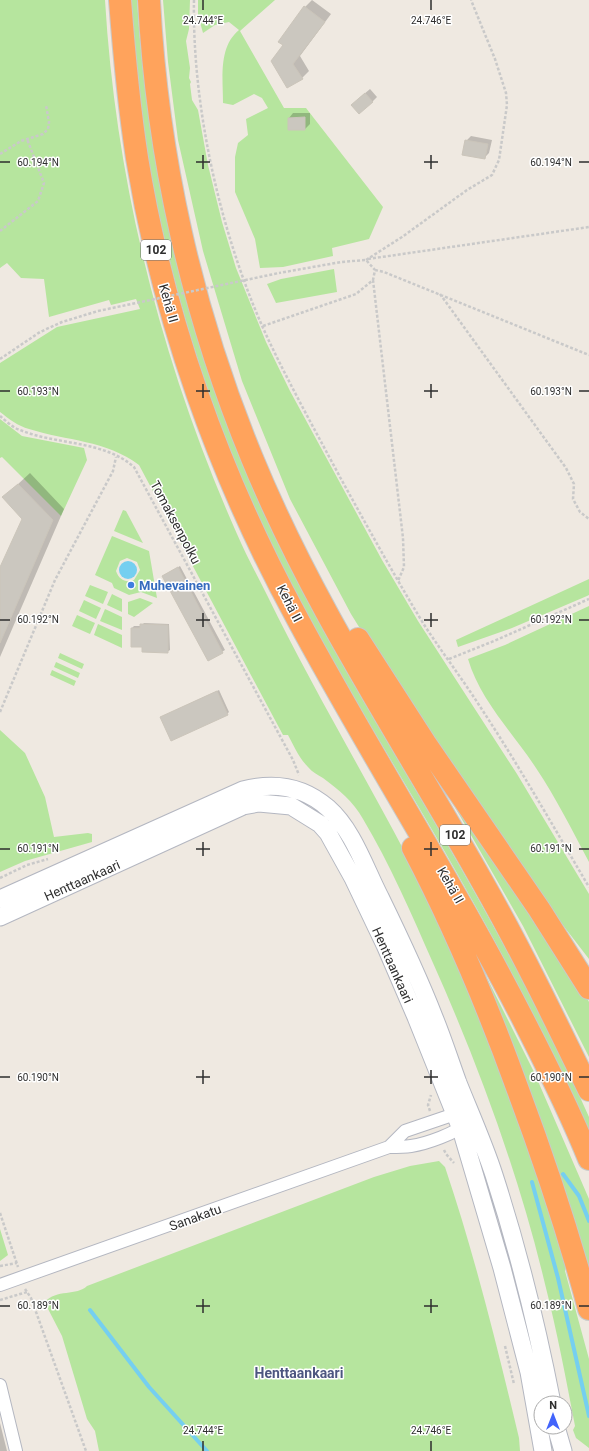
<svg xmlns="http://www.w3.org/2000/svg" width="589" height="1451" viewBox="0 0 589 1451" font-family="Roboto,sans-serif">
  <style>
    .green { fill: #b6e59e; fill-rule: evenodd }
    .water { fill: #75cff0 }
    .shadow { fill: #0003 }
    .lines { fill: none; stroke-linecap: round; stroke-linejoin: round }
    .stream { stroke: #75cff0; stroke-width: 4 }
    .building { fill: #cbc7bf; stroke: #cbc5ba }
    .street-casing { stroke: #b4b7c1; stroke-width: 14 }
    .secondary-casing { stroke: #b4b7c1; stroke-width: 19 }
    .highway-casing { stroke: #c9c9c9; stroke-width: 24 }
    .path { stroke: #c9c9c9; stroke-width: 2.5; stroke-dasharray: 3 2; stroke-linecap: butt }
    .street { stroke: #fff; stroke-width: 12 }
    .secondary { stroke: #fff; stroke-width: 17 }
    .highway { stroke: #ffa35c; stroke-width: 22 }
    .path-bridge { stroke: #c9c9c9; stroke-width: 2.5; stroke-dasharray: 3 2; stroke-linecap: butt }
    .ticks { fill: none; stroke: #2e2e2e; stroke-width: 1.5 }
    .shop-dot { fill: #3f7fe0; stroke: #fff; stroke-width: 1.5 }
    .labels { text-anchor: middle; stroke-width: 3; stroke-linejoin: round; paint-order: stroke }
    .shield { fill: #fff; stroke: #6d6d6d; stroke-width: 1 }
    .shield-label { font-size: 12px; font-weight: bold; fill: #2e2e2e }
    .street-label { font-size: 13px; fill: #2e2e2e; stroke: #fff }
    .shop-label { font-size: 13px; font-weight: bold; fill: #366cbe; stroke: #fff; text-anchor: start }
    .neighbourhood-label { font-size: 14px; font-weight: bold; fill: #4d5680; stroke: #fff }
    .ticks-label { font-size: 10px; text-anchor: middle; fill: #2e2e2e; stroke: #fff; stroke-width: 3; stroke-linejoin: round; paint-order: stroke }
  </style>
  <rect width="100%" height="100%" fill="#efe9e1"/>
  <path class="green" d="M0,0h105c11,185 57,365 132,534 9,21 20,41 30,61 58,119 129,231 185,351 13,28 23,59 34,89 16,40 32,80 47,121 12,36 22,74 33,111l-1,4 24,88v89l-13,-10 -3,-8 2,-4c-9,-47 -18,-95 -30,-142 -26,-109 -66,-218 -112,-321 -21,-48 -43,-99 -70,-144 -10,-18 -24,-29 -40,-41 -5,-3 -11,-6 -15,-11 -9,-9 -14,-21 -20,-32h-5l-144,-270c-33,-25 -72,-24 -110,-36 -11,-3 -20,-10 -29,-17v-49l57,-36 83,-18 -4,-10 -25,6 -2,-5 -60,17 -5,-38 -23,-1 -14,-15 -7,5z
    M131,0h6c11,178 53,352 127,514 50,109 115,212 175,316 54,93 106,188 150,287v16c-42,-97 -92,-190 -144,-281 -56,-97 -116,-192 -166,-292 -58,-118 -101,-245 -126,-375 -12,-61 -17,-123 -22,-185z
    M163,0h27l-1,29 -3,12 4,27 -1,10 2,4 -1,2 2,16 6,10 10,55 14,57 14,46 30,74 24,49 92,169 36,61 99,153 72,120v65l-47,-61 -160,-234 -31,-50 -61,-115 -48,-118 -39,-130 -25,-111 -10,-78z
    M198,0h77l-35,31 44,77h22l77,99 -14,32 -37,9 1,8 -50,11 -23,1 -5,-29 -20,-47v-35l3,-14 10,-8 -2,-16 22,-11 -6,-10 -8,-4 -21,11 -10,-2c0,-24 -5,-56 16,-73l-10,-8 -14,3 -12,8 -5,-18z
    M334,269l3,23 -61,11 -9,-19 14,-5z
    M0,419l22,17 62,12 3,12 -26,56 -59,-59 -2,1z
    M123,510l3,1 17,32 -29,-12z
    M112,536l37,15 8,47 -16,-6 -12,3 -15,-7 -2,-5 -17,-8zM127,558l10,4 3,8 -6,10c-8,3 -15,0 -18,-9l4,-10z
    M589,579v16l-2,1 -75,32 -54,19 -2,-7z
    M90,585l18,7 -5,12 -18,-8z
    M112,594l10,5v13l-15,-7z
    M140,598l13,5 -19,14 -6,-3v-12z
    M84,600l17,8 -5,11 -17,-8z
    M589,606v256c-17,-32 -33,-64 -53,-94 -23,-35 -56,-68 -68,-109l37,-14z
    M105,609l17,8v13l-22,-9z
    M77,615l18,8 -5,11 -18,-8z
    M98,624l24,11v13l-28,-13z
    M60,653l24,11 -2,5 -24,-11z
    M56,662l24,11 -2,5 -24,-11z
    M52,670l24,11 -2,5 -24,-11z
    M0,730l25,23 20,44 9,40 34,-4 4,1v8l-67,19 -25,11z
    M436,774l144,211 9,17v55l-66,-131z
    M478,960l56,112 55,127v80z
    M439,1161l6,6c30,89 52,179 74,271l1,13h-421l-4,-20 -8,-12 -25,-83 -16,-31 -1,-3c11,-13 32,-6 42,-16l287,-109 36,-11z
    M0,1229l8,26 -8,6z
    M501,1231l13,37 32,135h-5l-44,-171z"/>
  <path class="water" d="M119 570a9 9 0 1 1 18 0a9 9 0 1 1-18 0Z"/>
  <path class="shadow" d="M312,0l19,14 -31,42 9,15 -7,7 -30,-17 12,-16 21,-38z
    M370,89l7,8 -5,5 -15,-2z
    M293,113h17v11l-5,5h-16v-11z
    M471,136l21,4 -3,13 -5,5 -18,-17z
    M30,473l34,36 -64,148v-88l24,-50 -20,-22z
    M180,566l45,84 -17,10 -45,-84z
    M144,623l25,1 1,26 -3,2 -24,-6 -11,-18 2,-2h7z
    M219,690l10,22 -2,2 -66,3z
    M0,1423l7,28h-7z"/>
  <g class="lines">
    <path class="stream" d="M563,1174l16,22 10,25
      M532,1182l26,96 31,138
      M90,1310l59,77 58,64"/>
  </g>
  <path class="building" d="M304,6l21,16 -32,42 10,15 -16,9 -16,-27 12,-16 -5,-3z
    M365,93l8,9 -14,12 -8,-9z
    M305,117v13h-17v-12z
    M465,140l23,4 -3,15 -23,-4z
    M18,484l35,36 -53,123v-76l22,-48 -20,-22z
    M178,567l45,86 -15,8 -46,-85z
    M140,624l28,1v28l-26,-1v-5h-11v-19h9z
    M217,691l11,24 -57,26 -11,-24z"/>
  <g class="lines">
    <defs>
      <path id="street" d="M389,1147l16,-16 50,-17 7,1
        M0,1285l389,-138c8,0 15,0 22,-1 14,-2 47,-13 54,-23
        M0,1385l16,66"/>
      <path id="secondary" d="M0,899l243,-109c31,-8 60,-4 85,18 25,22 37,60 52,89 19,39 38,79 54,120 9,22 16,44 24,66 12,30 26,61 36,92 24,74 43,151 58,228
        M0,917l243,-111 16,-3 32,3 29,18 8,9 25,45 32,67 31,72 45,112 41,139 27,104 14,79
        M556,1427l7,24"/>
      <path id="highway" d="M120,0c4,53 9,106 17,158 26,160 82,317 160,460 74,138 159,269 230,409 22,43 44,87 62,132
        M149,0c8,156 43,313 103,458 61,149 152,284 231,425 38,67 72,137 106,207
        M358,639l67,104 114,166 50,79
        M413,848c41,78 75,159 105,242 27,72 51,145 71,219"/>
    </defs>
    <use href="#street" class="street-casing"/>
    <use href="#secondary" class="secondary-casing"/>
    <use href="#highway" class="highway-casing"/>
    <path class="path" d="M194,0c-2,110 28,241 75,341 22,46 47,91 71,136 27,49 54,98 83,146 18,28 38,54 56,82 39,59 74,121 110,182
      M0,154l21,-13 22,-7 5,-5 1,-7 -3,-17
      M0,231l38,-30 6,-18 -17,-44
      M368,259l221,-32
      M366,260l36,-23 65,-47 25,-15 7,-15 8,-55 -1,-12 -11,-34 -24,-59
      M375,270l9,2 205,83
      M373,280l30,258 1,29 -6,14
      M440,294l126,174 8,16 -1,15 7,13 9,7
      M263,326l93,-32 17,-14 2,-10 -9,-10 -25,2 -62,11
      M0,359l40,-27 22,-10 36,-11
      M0,416c6,5 13,12 20,14 36,15 83,10 114,37l159,293 6,15
      M449,659l45,-18 95,-42
      M0,712l55,-132 58,-109 3,-14
      M0,878l27,-13 21,-6
      M430,1111l-2,-6 3,-10
      M444,1150l2,4 8,9
      M0,1213l18,54
      M0,1266l17,-3
      M25,1289l6,9 55,153
      M0,1300l27,-8
      M505,1346l9,38"/>
    <use href="#street" class="street"/>
    <use href="#secondary" class="secondary"/>
    <use href="#highway" class="highway"/>
    <path class="path-bridge" d="M98,311l181,-38"/>
  </g>
  <path class="ticks" d="M203,0v10M431,0v10M203,155v14M431,155v14M0,162h10M196,162h14M424,162h14M579,162h10M203,384v14M431,384v14M0,391h10M196,391h14M424,391h14M579,391h10M203,613v14M431,613v14M0,620h10M196,620h14M424,620h14M579,620h10M203,842v14M431,842v14M0,849h10M196,849h14M424,849h14M579,849h10M203,1070v14M431,1070v14M0,1077h10M196,1077h14M424,1077h14M579,1077h10M203,1299v14M431,1299v14M0,1306h10M196,1306h14M424,1306h14M579,1306h10M203,1441v10M431,1441v10"/>
  <circle class="shop-dot" cx="131" cy="585" r="4"/>
  <g class="labels">
    <g class="shield">
      <rect x="141" y="240" width="30" height="20" rx="3"/>
      <rect x="440" y="825" width="30" height="20" rx="3"/>
    </g>
    <g class="shield-label">
      <text x="156" y="254">102</text>
      <text x="455" y="839">102</text>
    </g>
    <g class="street-label">
      <text transform="translate(169 303) rotate(74)" y="5">Kehä II</text>
      <text transform="translate(176 522) rotate(62)" y="5">Tomaksenpolku</text>
      <text transform="translate(290 603) rotate(63)" y="5">Kehä II</text>
      <text transform="translate(82 880) rotate(-24)" y="5">Henttaankaari</text>
      <text transform="translate(451 885) rotate(60)" y="5">Kehä II</text>
      <text transform="translate(393 965) rotate(66)" y="5">Henttaankaari</text>
      <text transform="translate(195 1217) rotate(-20)" y="5">Sanakatu</text>
    </g>
    <g class="shop-label">
      <text x="139" y="590">Muhevainen</text>
    </g>
    <g class="neighbourhood-label">
      <text x="299" y="1378">Henttaankaari</text>
    </g>
  </g>
  <g class="ticks-label">
    <text x="203" y="24">24.744°E</text>
    <text x="431" y="24">24.746°E</text>
    <text x="38" y="166">60.194°N</text>
    <text x="551" y="166">60.194°N</text>
    <text x="38" y="395">60.193°N</text>
    <text x="551" y="395">60.193°N</text>
    <text x="38" y="623">60.192°N</text>
    <text x="551" y="623">60.192°N</text>
    <text x="38" y="852">60.191°N</text>
    <text x="551" y="852">60.191°N</text>
    <text x="38" y="1081">60.190°N</text>
    <text x="551" y="1081">60.190°N</text>
    <text x="38" y="1309">60.189°N</text>
    <text x="551" y="1309">60.189°N</text>
    <text x="203" y="1434">24.744°E</text>
    <text x="431" y="1434">24.746°E</text>
  </g>
  <g transform="translate(553 1415)"><circle r="19" fill="#ffffff" stroke="#ababab"/>
  <path d="M0-3L7 15L0 10L-7 15Z" fill="#4264fb"/>
  <text y="-6" font-size="11" font-weight="bold" text-anchor="middle" fill="#2e2e2e">N</text>
  </g>
</svg>
